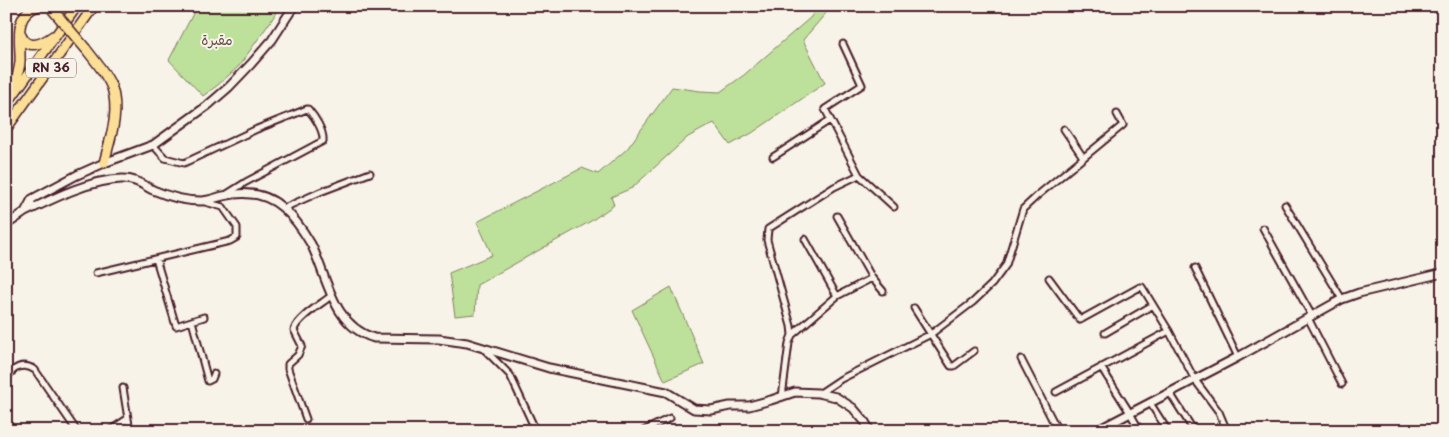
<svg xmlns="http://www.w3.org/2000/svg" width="1449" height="437" viewBox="0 0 1449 437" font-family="'Playpen Sans','Playpen Sans Arabic',sans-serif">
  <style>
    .green { fill: #bde09a; stroke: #848062 }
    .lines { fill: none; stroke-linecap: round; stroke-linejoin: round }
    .street-casing { stroke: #4a1f2b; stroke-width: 9 }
    .secondary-casing { stroke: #4a1f2b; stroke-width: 11 }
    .highway-casing { stroke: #4a1f2b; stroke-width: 12 }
    .street { stroke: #f7f3e8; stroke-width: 5 }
    .secondary { stroke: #f7f3e8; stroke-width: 7 }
    .highway { stroke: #fbdf96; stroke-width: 9 }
    .highway-bridge-casing { stroke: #4a1f2b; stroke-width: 12; stroke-linecap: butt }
    .highway-bridge { stroke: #fbdf96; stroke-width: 9 }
    .labels { text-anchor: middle; stroke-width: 4; stroke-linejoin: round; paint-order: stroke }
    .shield { fill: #f7f3e8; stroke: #7e5f64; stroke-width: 1 }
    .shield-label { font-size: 12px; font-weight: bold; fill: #4a1f2b }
    .park-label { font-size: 14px; fill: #674f47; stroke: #f7f3e8 }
  </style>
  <rect width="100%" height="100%" fill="#f7f3e8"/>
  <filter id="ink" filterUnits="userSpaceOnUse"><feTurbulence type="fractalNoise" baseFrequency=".02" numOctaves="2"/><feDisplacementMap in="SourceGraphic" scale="10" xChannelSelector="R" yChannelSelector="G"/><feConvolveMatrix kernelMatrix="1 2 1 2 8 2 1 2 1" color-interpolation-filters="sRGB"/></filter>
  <g filter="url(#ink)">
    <path class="green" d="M197,6h83l-9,15 -32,45 -21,19 -15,11 -34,-36z
      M817,6h15l-29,34 22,43 -73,50 -22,12 -16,-22 -26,14 -56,51 -21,9 3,8 -23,16 -114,64 -2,29 -20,2 -6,-43 43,-18 -15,-33 105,-54 16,6 29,-25 45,-62 28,4 20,1 24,-17 67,-58z
      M671,287l33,77 -39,17 -33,-71z"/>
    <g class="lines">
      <defs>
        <path id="street" d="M1064,129l19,28
          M153,145l12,13 19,5 73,-34 50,-20h1c7,8 16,22 15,32l-77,41 -19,12
          M773,157l57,-37
          M859,175l35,32
          M1285,205l57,94
          M284,208l36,-16 50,-19
          M1263,228l49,88
          M805,239l32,57
          M156,259l20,67 28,-9
          M1195,268l43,89
          M96,273l134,-32 7,-4v-10l-14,-20 -18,-5
          M872,278l11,13
          M1049,278l31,42 60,-33h2l27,44 26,49 24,32 8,19
          M914,308l37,58h3l20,-15
          M1308,318l34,66
          M192,321l16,60 4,-2 2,-5
          M1105,333l48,-28
          M792,335l45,-39 35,-18 -35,-62
          M484,349l26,26 26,56
          M1021,359l37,72
          M1101,367l29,46 10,18
          M6,381c6,-14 17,-19 29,-11l42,61
          M123,388l7,43
          M1056,392l113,-61
          M820,393l21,-14 90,-45 42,-32 19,-18 14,-19 17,-56 15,-14 85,-70 -6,-11
          M1170,393l24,38
          M782,397l7,-54 3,-8 -1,-9 -24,-86 1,-11 66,-42 25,-12 -34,-66 37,-24 -19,-41
          M1150,403l18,28
          M306,419l-18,-50v-5l10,-9 4,-9 -8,-16c3,-12 27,-26 37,-34
          M109,431l18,-12
          M643,431l27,-13"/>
        <path id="secondary" d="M25,212c29,-14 65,-32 96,-33 13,-1 22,6 32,11 14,6 32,11 48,11 7,0 14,-3 22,-5 21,-5 43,-3 60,12 11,9 21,24 28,36 17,34 21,81 63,94l65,1 28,4 82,25 117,24 28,17 17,1 19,-4h19l22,-6 24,-8 23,1 18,4 17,11 12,14 5,9
          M6,225l19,-13 7,-13 45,-24 27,-12 49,-18 54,-39 22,-19 22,-23 21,-24 22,-34
          M1096,431l142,-74 104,-58 17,-6 84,-20"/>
        <path id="highway" d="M20,32c5,20 22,12 33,4
          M86,49c9,12 21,25 26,39 8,25 -2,51 -8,75
          M13,89c3,-9 6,-17 7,-27 1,-20 -8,-47 18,-56
          M6,105l71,-99
          M6,129l88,-123"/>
      </defs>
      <use href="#street" class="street-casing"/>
      <use href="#secondary" class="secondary-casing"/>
      <use href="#highway" class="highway-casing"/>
      <use href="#street" class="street"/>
      <use href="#secondary" class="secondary"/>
      <use href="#highway" class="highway"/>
      <defs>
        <path id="highway-bridge" d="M52,9l34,40"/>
      </defs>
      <use href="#highway-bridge" class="highway-bridge-casing"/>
      <use href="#highway-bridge" class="highway-bridge"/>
    </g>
  </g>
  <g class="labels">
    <rect class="shield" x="26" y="58.5" width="50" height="19" rx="4"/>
    <g class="shield-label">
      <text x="51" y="72">RN 36</text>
    </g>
    <g class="park-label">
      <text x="217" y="45">مقبرة</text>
    </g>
  </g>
  <rect width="1449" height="437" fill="none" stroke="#f7f3e8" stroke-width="25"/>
  <rect x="12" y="12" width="1424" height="412" fill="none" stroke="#4a1f2b" stroke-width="2" filter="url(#ink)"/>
</svg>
